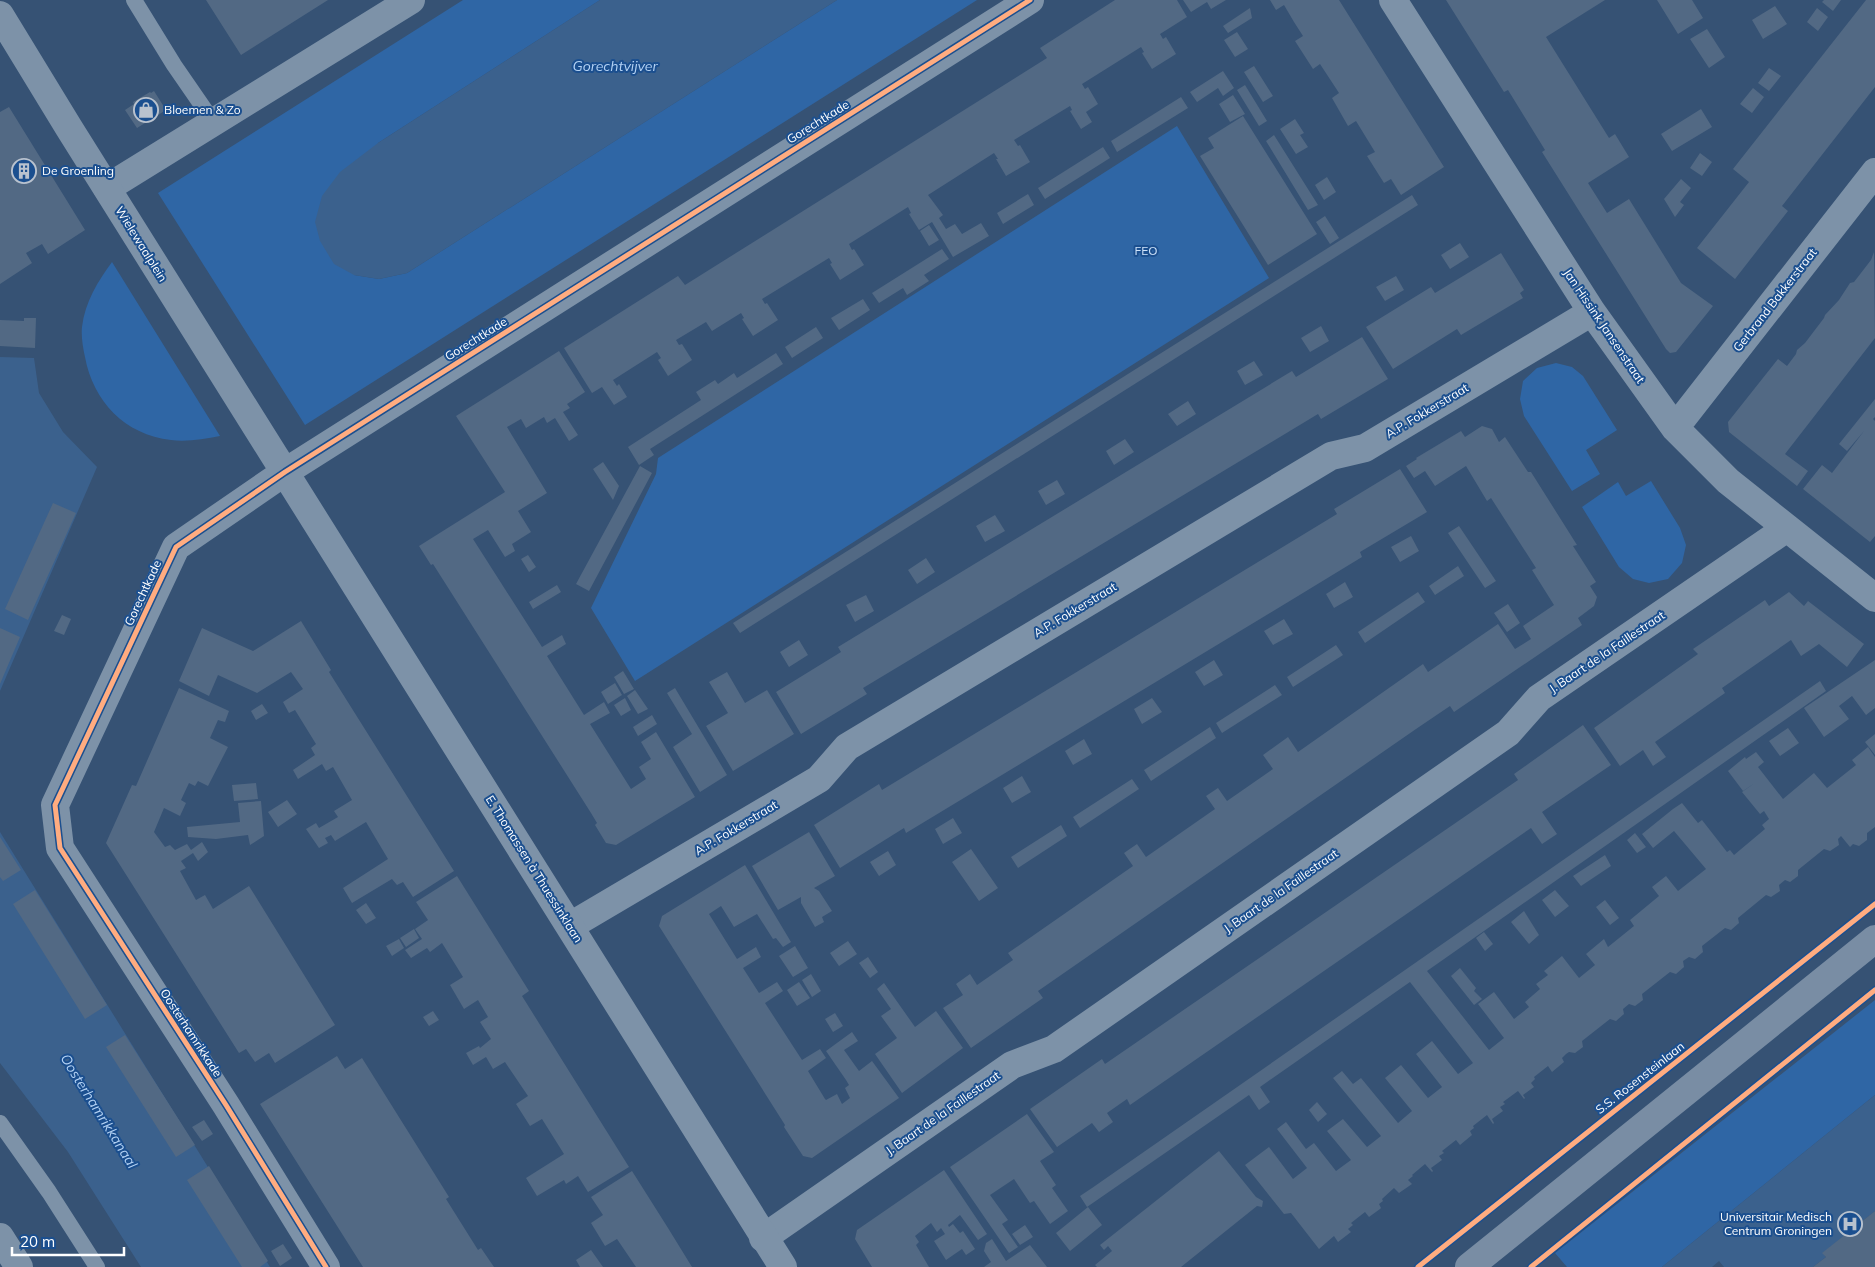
<svg xmlns="http://www.w3.org/2000/svg" width="1875" height="1267" viewBox="0 0 1875 1267" font-family="Mulish,sans-serif">
  <style>
    .green { fill: #2f66a5 }
    .water { fill: #3b618d }
    .building { fill: #526984 }
    .lines { fill: none; stroke-linecap: round; stroke-linejoin: round }
    .service { stroke: #7d92a8; stroke-width: 16 }
    .minor { stroke: #7d92a8; stroke-width: 28 }
    .tertiary { stroke: #7d92a8; stroke-width: 28 }
    .secondary { stroke: #798da4; stroke-width: 28 }
    .cycleway-casing { stroke: #1b4f8f; stroke-width: 8 }
    .cycleway { stroke: #ffac80; stroke-width: 5 }
    .labels { text-anchor: middle; stroke-width: 4; stroke-linejoin: round; paint-order: stroke }
    .poi-label { font-size: 12px; fill: #fff; stroke: #1b4f8f; text-anchor: start }
    .street-label { font-size: 12px; fill: #fff; stroke: #1b4f8f }
    .park-label { font-size: 12px; fill: #cfe3fa; stroke: #1b4f8f }
    .water-label { font-size: 14px; font-style: italic; fill: #b5d3f5; stroke: #1b4f8f }
  </style>
  <rect width="100%" height="100%" fill="#365274"/>
  <path class="green" d="M463,0h137l-222,143 -24,132 25,4 28,-6 430,-273h140l-672,425 -147,-232z
    M1177,126l92,152 -634,403 -44,-73 65,-134 2,-16z
    M112,262l108,174c-16,3 -33,6 -49,4 -46,-5 -78,-39 -86,-83 -2,-9 -4,-21 -3,-30 3,-25 16,-46 30,-65z
    M1556,363l16,4 11,9 34,54 -31,20 14,24 -28,17 -48,-75 -4,-17 3,-18 14,-13z
    M1651,481l29,47 6,17 -4,18 -14,16 -19,4 -16,-4 -14,-12 -37,-60 36,-25 8,14z
    M1875,1000v95l-213,172h-95l-12,-14z"/>
  <path class="water" d="M600,0h237l-430,273 -28,6 -25,-4 -20,-11 -14,-23 -5,-19 7,-26 18,-24 38,-29z
    M0,357l34,1 5,35 24,39 34,35 -97,224z
    M0,832l270,435h-129l-73,-115 -68,-89z
    M1875,1095v116l-52,42 3,4 -13,10h-89l-5,-6 -7,6h-50z"/>
  <path class="building" d="M206,0h122l-87,55z
    M1115,0h62l10,17 -27,17 3,5 3,-2 10,17 -24,15 -10,-16 2,-1 -3,-5 -59,37 3,5 3,-2 10,17 -12,8 6,10 -11,7 -11,-18 2,-1 -2,-4 -56,34 4,6 2,-1 10,17 -24,14 -10,-17h2l-4,-6 -66,42 15,20 -4,3 7,11 9,-5 7,10 19,-11 8,13 -36,21 -21,-35 -13,8 -10,-16 2,-1 -3,-6 -59,37 3,6 2,-1 10,16 -24,15 -10,-16 2,-1 -3,-5 -67,41 3,5 2,-1 11,17 -25,16 -11,-17 2,-1 -3,-5 -29,18 -6,-9 -30,18 3,5 3,-1 10,16 -24,16 -10,-16 3,-2 -4,-6 -44,28 4,6 2,-2 8,13 -13,8 -12,-18 -10,6 -28,-45 114,-72 7,9 362,-227 -7,-10z
    M1183,0h43l-15,9 -4,-7 -16,10z
    M1270,0h69l105,167 -43,28 -10,-16 -7,4 -17,-27 8,-4 -19,-31 -8,5 -16,-28 7,-5 -19,-29 -7,5 -18,-28 8,-5 -9,-14 -10,-17 -8,5z
    M1446,0h159l-59,37 63,101 6,-4 14,23 -41,26 19,30 22,-14 52,84 32,23 -37,46 -6,1 -4,-4 -124,-197 3,-2 -37,-60 -4,2z
    M1657,0h35l11,18 -25,16z
    M1824,0h17l-8,11 -11,-9z
    M1866,0h9v87l-93,119 6,5 -53,68 -38,-31 52,-66 -16,-13z
    M1775,6l12,18 -24,15 -11,-19z
    M1250,8l2,10 -24,15 -5,-7z
    M1817,8l11,9 -10,14 -11,-9z
    M1707,29l18,28 -16,11 -19,-29z
    M1237,32l11,17 -13,8 -11,-17z
    M1254,66l19,30 -10,6 -19,-30z
    M1769,68l12,8 -12,15 -11,-8z
    M1223,71l11,17 -11,8 -5,-8 -21,14 -7,-10z
    M1245,85l22,36 -8,5 -22,-36z
    M1753,88l11,9 -12,16 -12,-9z
    M154,91l12,19 -29,18 -12,-18 9,-6 -1,-2 17,-10 1,1z
    M1233,95l12,19 -15,8 -11,-18z
    M1181,97l7,11 -71,44 -6,-11z
    M9,107l76,123 -37,24 -6,-10 -16,9 6,10 -32,21v-172z
    M1701,109l11,18 -40,24 -11,-17z
    M1243,116l74,118 -49,31 -68,-109 14,-8 -6,-10z
    M1295,119l9,14 -4,2 8,12 -12,7 -16,-25z
    M1274,135l44,70 -10,5 -42,-69z
    M1103,147l7,11 -65,41 -7,-11z
    M1700,153l12,9 -10,14 -12,-8z
    M1327,177l9,15 -12,8 -9,-15z
    M1681,179l10,9 -11,14 4,3 -9,12 -11,-18z
    M1028,194l6,11 -31,19 -6,-11z
    M1412,195l6,10 -315,199 -363,229 -7,-10z
    M1325,216l14,22 -9,6 -14,-22z
    M929,225l10,15 -10,6 -9,-15z
    M1460,243l9,14 -19,12 -9,-14z
    M942,249l7,10 -25,16 5,6 -22,14 -4,-7 -24,15 -7,-10z
    M1874,252l1,86 -90,116 23,17 -11,15 -68,-54 -1,-10 50,-63 9,7 9,-12 1,-4 8,-7 19,-25 1,-3 14,-15 11,-17 4,-1 17,-22z
    M1501,253l23,37 -4,3 3,5 -62,37 -4,-6 -64,40 -27,-42 65,-40 4,6z
    M1396,276l8,14 -19,11 -9,-14z
    M863,299l7,11 -31,20 -8,-12z
    M24,318h12l-1,30 -35,-2v-26l24,1z
    M1321,326l8,15 -19,11 -9,-14z
    M816,327l7,11 -31,20 -7,-11z
    M1362,337l26,42 -67,40 -3,-5 -455,274 4,6 -66,40 -25,-42 65,-40 -3,-5 454,-276 4,6z
    M559,351l26,41 -18,12 3,4 -7,4 15,23 -9,6 -14,-23 -8,5 -3,-6 -18,11 -5,-9 -14,8 40,66 -29,18 13,21 -19,12 3,7 -10,6 -17,-27 -15,9 69,108 20,-12 4,9 -19,12 37,59 20,-13 6,11 -20,11 41,65 15,-10 -7,-12 12,-8 -10,-17 15,-10 39,65 -79,48 -10,-2 -11,-18 2,-2 -6,-10 -158,-249 -2,1 -12,-19 86,-54 -49,-76z
    M776,353l7,11 -133,85 4,6 -15,10 -11,-18 73,-47 -5,-8 19,-12 3,4 16,-11 3,5z
    M1254,361l9,14 -18,10 -8,-14z
    M1875,399v18l-2,2 2,2v115l-5,6 -67,-53 19,-24 10,8 32,-42 -17,20 -8,-7z
    M1188,401l8,13 -19,12 -9,-12z
    M1482,426l10,3 7,13 6,-5 23,35h3l46,73 -4,1 23,36 -6,4 7,11 -3,9 -16,12 4,7 -128,87 -4,-6 -34,23 -378,262 5,7 -72,50 -28,-40 20,-13 -7,-11 14,-10 7,11 36,-25 -5,-7 125,-87 -9,-13 13,-9 9,13 69,-48 -9,-13 12,-8 9,13 46,-32 -10,-14 25,-18 10,15 125,-88 5,8 70,-48 17,25 16,-10 -8,-13 31,-21 -22,-35 4,-2 -45,-70 -4,3 -21,-35 -31,20 -10,-15 -11,7 -8,-12 11,-7 -1,-1 45,-27 4,6z
    M1125,439l9,13 -20,13 -8,-14z
    M603,462l16,24 -6,14 -20,-31z
    M640,466l12,7 -63,118 -13,-7z
    M1400,469l27,43 -67,40 2,5 -64,39 -392,237 -2,-5 -64,40 -26,-43 65,-41 3,6 455,-276 -3,-5z
    M1057,480l8,14 -19,11 -8,-14z
    M53,503l23,10 -48,107 -23,-11z
    M995,515l10,16 -20,11 -9,-16z
    M1459,526l37,55 -11,7 -37,-55z
    M1411,536l8,15 -19,11 -9,-15z
    M528,555l8,12 -7,5 -8,-13z
    M926,558l9,14 -18,12 -9,-14z
    M1458,566l6,10 -29,19 -6,-9z
    M1345,582l8,15 -19,11 -8,-14z
    M557,585l4,7 -28,17 -4,-7z
    M1418,592l7,10 -60,41 -7,-11z
    M1789,592l15,14 4,-5 56,43 -17,23 -28,-23 -18,12 -10,-16 -69,48 3,5 -70,49 11,15 -13,9 -10,-16 -23,16 -26,-38 104,-74 -5,-5 72,-49 4,6z
    M866,595l8,16 -19,11 -9,-17z
    M1508,604l12,19 -13,9 -13,-19z
    M62,615l9,4 -7,16 -10,-4z
    M1284,619l9,15 -20,11 -9,-14z
    M301,621l30,49 -2,2 125,199 -41,26 -10,-15 -6,3 -5,-6 -40,24 -9,-15 45,-29 -22,-37 -31,19 -4,-6 -6,3 3,5 -9,5 -13,-19 10,-6 3,5 19,-11 -4,-6 18,-11 -19,-33 -7,4 -4,-7 -24,15 -5,-9 22,-15 -4,-7 5,-4 -21,-34 -6,3 -6,-11 20,-13 -12,-17 -34,21 -39,-18 -9,21 -30,-15 23,-53 51,23z
    M0,628l20,9 -20,47z
    M799,640l9,15 -19,12 -9,-15z
    M1336,645l7,10 -50,32 -6,-10z
    M1214,660l9,15 -19,11 -9,-14z
    M1875,660v48l-9,7 -14,-19 -13,10 10,13 -25,18 -20,-29z
    M623,671l11,18 -10,5 -10,-17z
    M727,672l18,31 22,-13 27,44 -61,37 -27,-45 22,-13 -19,-31z
    M1820,681l6,10 -399,280 62,79 15,-12 -26,-34 16,-12 20,27 15,-12 -4,-5 15,-13 -4,-5 12,-9 -4,-4 18,-15 17,22 16,-13 -9,-11 18,-15 4,8 26,-21 -4,-6 29,-24 -7,-9 14,-11 12,15 28,-22 -32,-38 -21,17 -11,-14 31,-25 9,-6 16,20 4,-3 25,32 3,-2 4,5 31,-26 -3,-4 7,-6 -5,-8 -4,3 -18,-22 13,-9 -12,8 -15,-20 17,-14 1,2 10,-7 8,10 -6,5 25,32 31,-26 13,15 29,-23 -4,-5 16,-13 7,10v70l-8,6v7l-8,6 -6,-2 -3,3 -9,-11 -3,3 1,6 -9,6 -6,-2 -26,21v6l-8,6 -5,-2 -6,5 1,6 -9,6 -5,-2 -28,23 1,5 -8,7 -6,-2 -23,18 1,6 -8,7 -6,-2 -6,4 1,6 -8,7 -6,-2 -28,22 1,6 -8,6 -6,-2 -6,5 1,5 -8,7 -6,-2 -28,22 1,6 -8,6 -6,-1 -3,2 -4,4 2,4 -12,10 -4,-6 -14,11 1,2 -4,4 3,4 -11,8 2,3 -1,1 -6,-8 -15,11 2,2 -5,3 3,4 -11,8 2,4 -1,1 -6,-9 -14,11 1,2 -4,3 2,4 -12,10 -4,-5 -14,11 2,2 -5,3 3,4 -11,8 2,3 -1,1 -7,-8 -13,11 1,1 -5,4 4,4 -13,9 -5,-5 -12,11 1,2 -4,3 2,4 -1,1 -11,8 -4,-5 -14,11 2,2 -5,4 3,3 -13,10 -4,-6 -15,13 -28,-36 -7,1 -39,-49 24,-18 24,32 14,-11 -30,-39 9,-7 20,27 8,-6 22,28 15,-11 -24,-29 16,-12 24,28 14,-11 -48,-58 9,-7 11,13 8,-6 37,45 14,-12 -27,-33 16,-13 27,33 14,-11 -26,-33 16,-13 26,33 15,-11 -63,-81 -150,105 10,15 -11,8 -10,-15 -162,112 -7,-11 12,-8z
    M615,683l7,12 -14,9 -7,-12z
    M1275,685l7,10 -60,38 -6,-10z
    M179,688l50,23 -4,11 -7,-2 -8,18 18,9 -20,39 -10,-5 -3,5 -6,-3 -8,17 5,3 -6,13 -16,-8 -10,24 11,15 5,-2 5,5 12,-6 4,6 11,-8 6,10 -10,9 -5,-8 -12,8 5,7 -6,3 16,29 9,-5 8,14 36,-23 86,139 -60,38 -6,-10 -14,9 -9,-13 -7,4 -133,-210 26,-58 4,1z
    M675,688l52,87 -27,17 -27,-45 19,-13 -25,-41z
    M635,690l13,19 -10,5 -11,-18z
    M625,698l6,12 -10,6 -7,-11z
    M1152,698l10,14 -20,12 -8,-15z
    M262,704l6,9 -12,7 -5,-9z
    M652,715l5,9 -19,12 -5,-9z
    M1583,725l28,40 -69,47 15,22 -15,10 -11,-16 -401,277 -3,-6 -20,14 6,9 -14,10 -7,-9 -35,24 -27,-38 72,-50 3,5 413,-284 -4,-6z
    M1210,727l6,11 -65,43 -7,-11z
    M1788,728l11,15 -19,13 -11,-15z
    M1875,734v21l-10,-13z
    M1084,739l8,15 -19,11 -8,-14z
    M1022,776l9,16 -19,11 -9,-15z
    M1132,779l7,10 -59,39 -7,-11z
    M256,783l2,16 -24,2 -2,-16z
    M287,800l10,14 -19,13 -10,-15z
    M261,801l3,35 -14,9 -2,-10 -32,4 -28,-2 -1,-10 53,-5 -2,-19z
    M953,818l9,15 -19,11 -8,-15z
    M1061,825l6,11 -49,32 -7,-11z
    M809,832l26,44 -21,12 5,3 13,20 -10,6 2,5 -9,5 -14,-24v-6l-23,13 -26,-44z
    M1635,833l11,14 -9,6 -10,-13z
    M0,837l21,33 -18,11 -3,-4z
    M971,849l27,39 -19,13 -27,-39z
    M888,851l8,14 -17,11 -9,-14z
    M1605,855l6,11 -30,20 -8,-10z
    M745,865l46,77 -8,5 -7,-9 -3,1 -16,-25 -23,13 -13,-21 -12,8 28,45 19,-12 5,10 -18,11 16,25 18,-11 6,9 -18,12 37,57 18,-11 6,9 -18,13 17,28 1,1 11,-6 5,10 8,-6 -5,-10 4,-3 -3,-5 -20,-29 26,-19 6,9 -14,9 15,21 13,-10 27,37 -87,60 -9,-2 -19,-29 1,-2 -126,-199 3,-10z
    M457,876l72,115 -7,5 107,171 -41,25 -10,-16 -12,8 -2,-4 -27,16 -11,-18 38,-24 -22,-35 -12,7 -14,-22 12,-8 -23,-34 -12,7 -7,-12 -13,8 -7,-12 13,-7 1,2 11,-9 -11,-17 8,-5 -10,-17 -14,9 -14,-24 13,-8 -21,-34 -12,9 -3,-4 -16,10 -6,-8 17,-11 -7,-10 13,-9 -12,-18z
    M35,890l72,115 -22,14 -72,-115z
    M1555,890l14,16 -14,11 -13,-17z
    M1605,900l14,18 -9,7 -14,-18z
    M366,903l10,15 -10,6 -10,-14z
    M1524,911l15,24 -10,9 -18,-22z
    M414,929l5,9 -13,9 -6,-9z
    M1484,932l9,12 -8,7 -9,-13z
    M399,939l5,9 -12,8 -6,-10z
    M848,941l9,13 -18,12 -9,-13z
    M795,946l13,22 -15,9 -14,-21z
    M868,957l10,15 -8,6 -11,-15z
    M1460,968l16,20 -2,3 8,8 -8,6 -23,-29z
    M811,974l10,17 -9,6 -10,-17z
    M799,982l11,16 -13,8 -10,-16z
    M884,983l31,44 21,-16 27,37 -61,45 -27,-39 22,-16 -16,-22 10,-7 -14,-20z
    M433,1011l6,9 -10,6 -6,-9z
    M835,1013l8,13 -10,6 -8,-13z
    M125,1035l70,110 -19,12 -70,-110z
    M337,1056l8,13 17,-11 87,139 -3,2 32,51 3,-2 13,19h-131l-103,-163z
    M1317,1102l10,12 -9,8 -9,-12z
    M1027,1114l27,38 -14,9 16,24 -4,3 16,23 -18,13 -16,-23 -4,2 -16,-24 -24,16 18,25 -6,4 16,23 -9,6 -59,-86z
    M204,1120l9,14 -11,7 -10,-14z
    M1219,1151l37,46 7,4 -1,6 -5,-1 -76,61h-84l-2,-2 17,-14 -4,-5 -4,4 -4,-5z
    M209,1166l59,95 -8,6h-18l-55,-87z
    M944,1170l43,64 -9,6 -18,-25 -12,10 1,2 4,-3 7,9 3,-2 12,18 -9,6 -4,-6 -16,11 -12,-19 11,-7 -4,-6 -4,4 -6,-9 -16,13 4,6 -3,3 13,22h-57l-17,-28 2,-9z
    M632,1171l36,57 24,39h-56l-19,-28 -12,7 -14,-23 12,-8 -12,-18z
    M1088,1207l14,18 -32,26 -14,-18z
    M1875,1211v56h-62l13,-10 -4,-4z
    M1025,1225l8,12 -13,8 -8,-11z
    M992,1239l14,22 24,-16 17,22h-63l7,-5 -7,-11 2,-8z
    M283,1244l9,14 -12,8 -9,-15z
    M591,1250l12,17h-23l-4,-7z"/>
  <g class="lines">
    <path class="service" d="M134,0l40,65 40,58
      M0,1123l49,69 48,75"/>
    <path class="minor" d="M1393,0l199,312 83,116 53,53 147,117
      M107,188l304,-188
      M1675,428l200,-256
      M570,926l249,-147 28,-32 484,-291 34,-8 227,-136
      M0,1237l19,30
      M763,1238l249,-173 42,-16 454,-316 31,-35 248,-170
      M326,1267l-100,-162 -166,-257 -5,-43 121,-258 109,-75 745,-472"/>
    <path class="tertiary" d="M0,15l69,113 714,1139"/>
    <path class="secondary" d="M1469,1267l406,-328"/>
    <defs>
      <path id="cycleway" d="M326,1267l-100,-162 -166,-257 -5,-43 121,-258 109,-75 745,-472
        M1418,1267l457,-363
        M1531,1267l344,-277"/>
    </defs>
    <use href="#cycleway" class="cycleway-casing"/>
    <use href="#cycleway" class="cycleway"/>
  </g>
  <defs>
    <symbol id="shop-ring" viewBox="-11 -11 22 22"><circle r="9.5" fill="#1b4f8f" stroke="#b9c2ce" stroke-width="1.5"/><path d="M-5-2.5h2.3a2.7 3.5 0 0 1 5.4 0H5L5.5 6h-11ZM-1.5-2.5h3a1.5 2.3 0 0 0-3 0Z" fill="#b9c2ce"/></symbol>
    <symbol id="building-ring" viewBox="-11 -11 22 22"><circle r="9.5" fill="#1b4f8f" stroke="#b9c2ce" stroke-width="1.5"/><path d="M-4-6H4V6H1V3H-1V6H-4ZM-2.5-4.3h1.7v1.8h-1.7ZM.8-4.3h1.7v1.8H.8ZM-2.5-1h1.7V.8h-1.7ZM.8-1h1.7V.8H.8Z" fill="#b9c2ce"/></symbol>
    <symbol id="hospital-ring" viewBox="-11 -11 22 22"><circle r="9.5" fill="#1b4f8f" stroke="#b9c2ce" stroke-width="1.5"/><path d="M-5-5h3v3.5h4V-5h3V5h-3V1.5h-4V5h-3Z" fill="#b9c2ce"/></symbol>
  </defs>
  <g fill-rule="evenodd">
    <use href="#shop-ring" x="132" y="96" width="28" height="28"/>
    <use href="#building-ring" x="10" y="157" width="28" height="28"/>
    <use href="#hospital-ring" x="1836" y="1210" width="28" height="28"/>
  </g>
  <g class="labels">
    <g class="poi-label">
      <text x="164" y="114">Bloemen &amp; Zo</text>
      <text x="42" y="175">De Groenling</text>
      <text x="1832" y="1221" text-anchor="end">Universitair Medisch<tspan x="1832" dy="14">Centrum Groningen</tspan></text>
    </g>
    <g class="street-label">
      <text transform="translate(818 122) rotate(-32)" y="4">Gorechtkade</text>
      <text transform="translate(141 244) rotate(58)" y="4">Wielewaalplein</text>
      <text transform="translate(1775 300) rotate(-52)" y="4">Gerbrand Bakkerstraat</text>
      <text transform="translate(1604 326) rotate(56)" y="4">Jan Hissink Jansenstraat</text>
      <text transform="translate(476 339) rotate(-32)" y="4">Gorechtkade</text>
      <text transform="translate(1427 411) rotate(-31)" y="4">A.P. Fokkerstraat</text>
      <text transform="translate(143 593) rotate(-65)" y="4">Gorechtkade</text>
      <text transform="translate(1075 610) rotate(-31)" y="4">A.P. Fokkerstraat</text>
      <text transform="translate(1607 652) rotate(-34)" y="4">J. Baart de la Faillestraat</text>
      <text transform="translate(736 828) rotate(-31)" y="4">A.P. Fokkerstraat</text>
      <text transform="translate(534 869) rotate(58)" y="4">E. Thomassen à Thuessinklaan</text>
      <text transform="translate(1281 891) rotate(-35)" y="4">J. Baart de la Faillestraat</text>
      <text transform="translate(191 1033) rotate(57)" y="4">Oosterhamrikkade</text>
      <text transform="translate(1640 1078) rotate(-38)" y="4">S.S. Rosensteinlaan</text>
      <text transform="translate(943 1113) rotate(-35)" y="4">J. Baart de la Faillestraat</text>
    </g>
    <g class="park-label">
      <text x="1146" y="255">FEO</text>
    </g>
    <g class="water-label">
      <text x="615" y="71">Gorechtvijver</text>
      <text transform="translate(99 1111) rotate(58)" y="5">Oosterhamrikkanaal</text>
    </g>
  </g>
  <path d="M12 1247v8h112v-8" fill="none" stroke="#ffffff" stroke-width="2.5"/>
  <text x="20" y="1247" font-size="15" fill="#ffffff" stroke="#1b4f8f" stroke-width="4" paint-order="stroke">20 m</text>
</svg>
